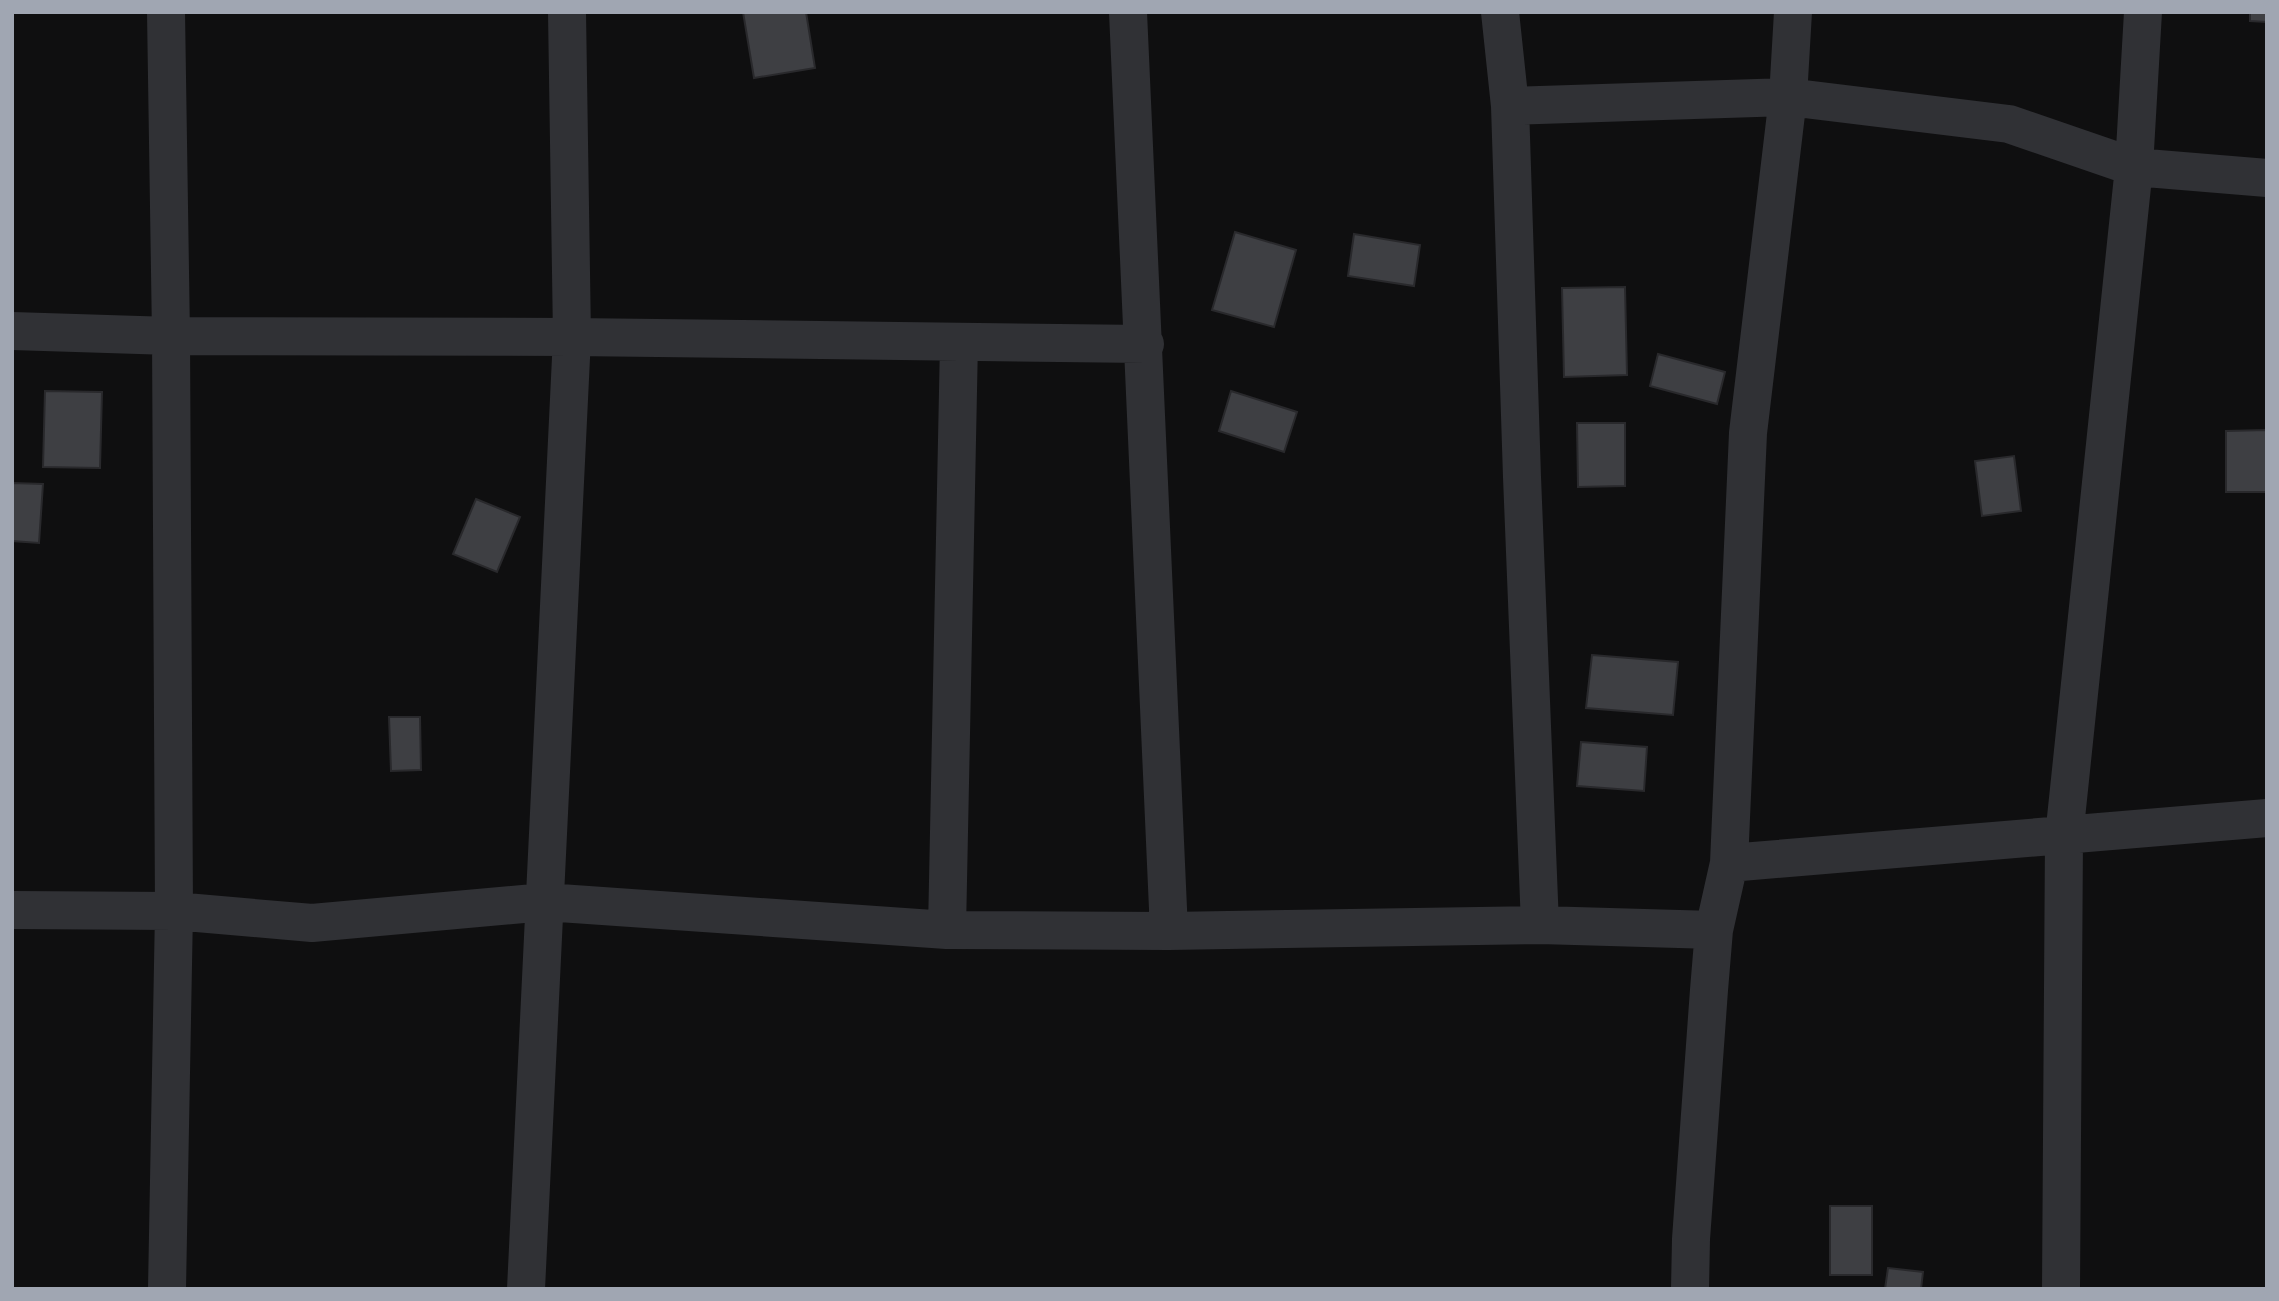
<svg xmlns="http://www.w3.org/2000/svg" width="2279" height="1301" viewBox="0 0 2279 1301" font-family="Inter,sans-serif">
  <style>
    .building { fill: #3e3f43; stroke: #29292c; stroke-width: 2 }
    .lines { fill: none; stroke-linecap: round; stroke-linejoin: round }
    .minor { stroke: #303135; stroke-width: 38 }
  </style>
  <rect width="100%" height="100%" fill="#0f0f10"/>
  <path class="building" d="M743,12h63l9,56 -61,10z
    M2250,12h17v10l-17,-1z
    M1235,232l61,18 -22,77 -62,-17z
    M1354,234l66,11 -6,41 -66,-10z
    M1625,287l2,88 -63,2 -2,-89z
    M1658,354l67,18 -8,32 -67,-18z
    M45,391l57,1 -2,76 -57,-1z
    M1231,391l66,21 -13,40 -65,-21z
    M1577,423h48v63l-47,1z
    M2267,430v62h-41v-61z
    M2014,456l7,55 -39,5 -7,-55z
    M12,483l31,1 -4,59 -27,-2z
    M476,499l44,18 -23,55 -44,-18z
    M1592,655l86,7 -5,53 -87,-7z
    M389,717h31l1,53 -30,1z
    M1581,742l66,5 -3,44 -67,-5z
    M1830,1206h42v69h-42z
    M1888,1268l35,4 -2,17h-36z"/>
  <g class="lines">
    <path class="minor" d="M166,12l5,324 3,575 -7,378
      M1128,12l41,919
      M1500,12l10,94 12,371 18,448
      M1510,106l278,-9 221,27 125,43 133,11
      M12,331l159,5 401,1 573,7
      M1729,863l538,-45
      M12,910l162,1 138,12 233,-21 402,28 222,1 371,-6 174,5
      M947,930l12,-588
      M526,1289l46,-952 -5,-325
      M1690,1289l1,-50 18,-249 5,-60 15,-67 19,-430 40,-336 5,-85
      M2061,1289l3,-452 70,-670 9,-155"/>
  </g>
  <rect width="2279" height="1301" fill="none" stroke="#a0a6b2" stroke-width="28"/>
</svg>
